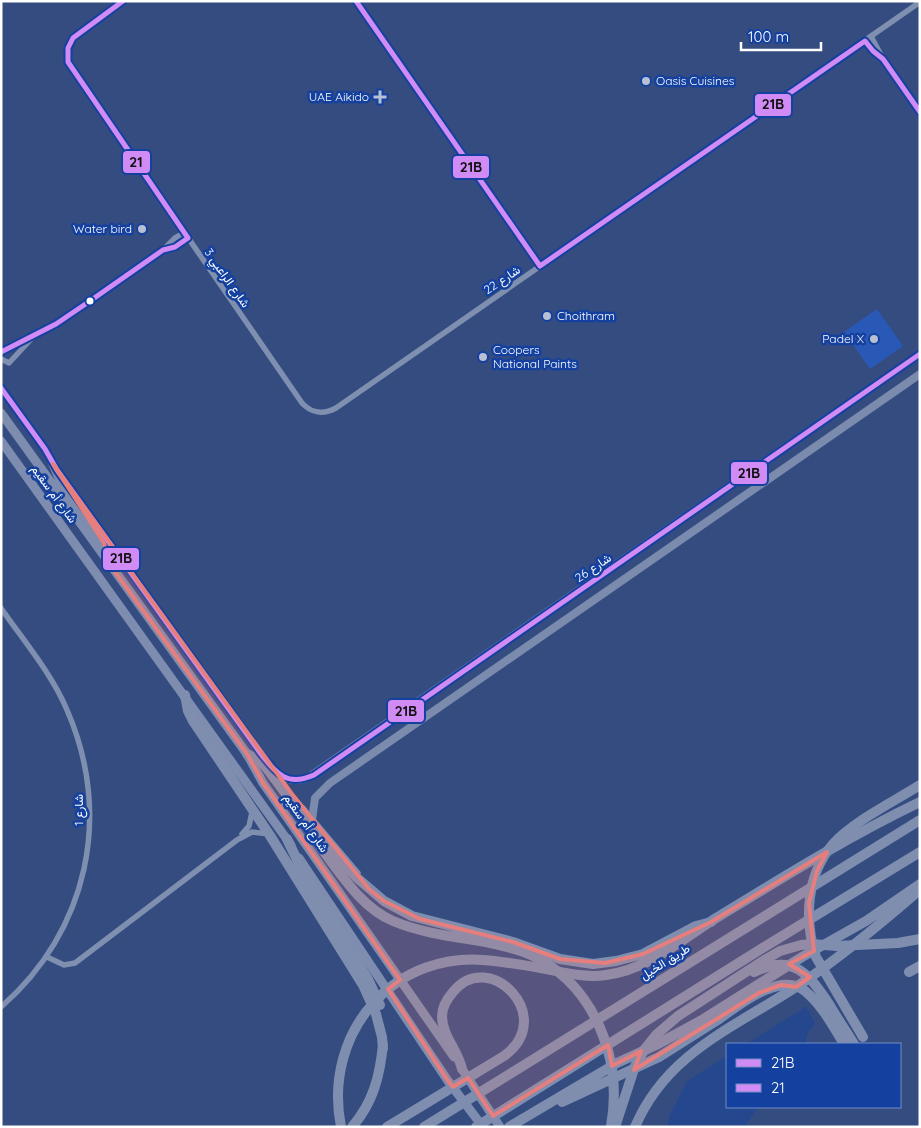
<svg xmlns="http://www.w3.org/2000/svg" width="921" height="1128" viewBox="0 0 921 1128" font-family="Quicksand,Vazirmatn,sans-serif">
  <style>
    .green { fill: #2959b6 }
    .water { fill: #25478d }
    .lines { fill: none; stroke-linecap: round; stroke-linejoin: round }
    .minor { stroke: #7f8fb0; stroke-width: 5.5 }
    .secondary { stroke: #7a8bae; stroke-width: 8 }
    .primary { stroke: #7e8daf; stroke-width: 9 }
    .motorway { stroke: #7f8eaf; stroke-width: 10 }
    .primary-bridge { stroke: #7e8daf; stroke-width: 9 }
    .motorway-bridge { stroke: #7f8eaf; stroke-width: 10 }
    .bus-1-casing { stroke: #1441a0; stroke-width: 9 }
    .bus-2-casing { stroke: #1441a0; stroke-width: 9 }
    .bus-1 { stroke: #d08bf4; stroke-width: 5 }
    .bus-2 { stroke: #d08bf4; stroke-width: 5 }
    .marked { fill: #e67e7e; fill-opacity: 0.2; stroke: #e67e7e; stroke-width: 4; stroke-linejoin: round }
    .poi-dot { fill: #b8c0d3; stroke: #1441a0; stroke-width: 2 }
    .bus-dot { fill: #fff; stroke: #1441a0; stroke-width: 2 }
    .labels { text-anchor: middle; stroke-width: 5; stroke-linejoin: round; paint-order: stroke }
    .poi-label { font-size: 12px; fill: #fff; stroke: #1441a0; text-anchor: start }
    .street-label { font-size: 12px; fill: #fff; stroke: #1441a0 }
    .line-badge { stroke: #1441a0; stroke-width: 2 }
    .pale-badge-label { font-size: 14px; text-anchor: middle; font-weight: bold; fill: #111 }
  </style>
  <rect width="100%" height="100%" fill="#344c80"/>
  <path class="green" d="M877,309l26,37 -33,23 -26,-37z"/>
  <path class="water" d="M806,1007l9,16 -7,9 -3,12h-59z
    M727,1056v51h32l-15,20h-77l3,-12 17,-34z"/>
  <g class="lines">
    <path class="minor" d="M123,1l-50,37 -6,13 2,14 233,338c9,10 21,12 34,5l584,-406
      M871,36l12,23 37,53
      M865,41l8,10 10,8
      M163,250l12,-3 13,-9
      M1,352l55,-28 107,-74 12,-12 9,-5
      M1,359l8,4 24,-26
      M1,387l54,79
      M97,525l94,133 87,116
      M1,608c22,32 51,66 66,102 46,105 21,221 -66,297
      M303,808l55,65
      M242,834l7,-8 3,-14
      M47,957l17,8 11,-2 162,-123 15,-8 17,2"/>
    <path class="secondary" d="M422,701l-6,11 2,5 4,2
      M275,771c10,9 21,12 34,6l611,-423
      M312,820l3,-22 15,-15 590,-409"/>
    <path class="primary" d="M1,413l246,341 16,29 191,274
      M1,441l290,404
      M53,464l6,14 43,61 7,21
      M299,858l149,223"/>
    <path class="motorway" d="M185,695l3,16 5,10 76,113 94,151 13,29 6,23 1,12
      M247,754l10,5 8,7 43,57 48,54 28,24 28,15 101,26 47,17 33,5 23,-3 27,-7 53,-28 15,-4
      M287,839l15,31 66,109 12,26
      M318,844c21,27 42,63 75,77 28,12 63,16 93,21
      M494,961c18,2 35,5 52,8 20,4 40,9 60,6 43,-6 72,-33 107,-55 67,-41 136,-84 207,-118
      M909,972l11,-6
      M562,1102l97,-45 60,-38
      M352,1127c21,-24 28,-51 31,-83
      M387,1127l117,-71c54,-39 -15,-109 -51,-64 -6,7 -11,15 -11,24 0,20 16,34 20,53
      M424,1127l496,-307
      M476,1127l285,-178 159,-97
      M509,1127l108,-64 39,-18 46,-25 100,-63 64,-36 54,-37
      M635,1127c32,-76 103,-101 167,-144 40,-27 77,-58 113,-89"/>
    <path class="primary-bridge" d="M462,1069l38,58
      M448,1081l35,46"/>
    <path class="motorway-bridge" d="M486,942c15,4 31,6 45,13 64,30 92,104 80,171
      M754,972c39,-19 55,2 75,32 8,14 17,27 25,40
      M719,1019c20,-14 61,-48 86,-28 17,14 28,35 39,53
      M863,1037l-47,-80c-12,-37 -10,-82 17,-113 21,-23 60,-42 87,-59
      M341,1127c-19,-96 55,-180 153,-166
      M615,1127l20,-61 9,-16 12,-15 22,-19 85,-55 17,-10 21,-6 11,-1 25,2 61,-3 22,-4"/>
    <defs>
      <path id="bus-1" d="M356,1l184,265 325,-225 8,10 10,8 37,53
        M1,352l55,-28 34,-23
        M1,388l44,61 12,21 204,284c16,20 26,33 53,21l606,-421"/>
      <path id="bus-2" d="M90,301l73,-51 12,-3 13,-9 -120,-176v-14l5,-10 50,-37"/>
    </defs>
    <use href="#bus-1" class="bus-1-casing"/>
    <use href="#bus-2" class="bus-2-casing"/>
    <use href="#bus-1" class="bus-1"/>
    <use href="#bus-2" class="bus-2"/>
  </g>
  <path class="marked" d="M53,464l239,330 77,95 15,12 36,18 93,23 47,17 45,4 38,-9 68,-32 116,-70 -10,19 -8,32 5,48 -25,13 21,13 -14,10 -15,-2 -22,8 -125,77 7,-19 -29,15 -4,-21 -115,71 -25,-38 -15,9 -5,-6 -60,-92 12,-9 -137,-197 -16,-29 -137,-189 -6,-22z"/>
  <g class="poi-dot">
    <circle cx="646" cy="81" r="5"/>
    <path d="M377.5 89.5h5v5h5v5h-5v5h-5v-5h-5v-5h5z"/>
    <circle cx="142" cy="229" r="5"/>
    <circle cx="547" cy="316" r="5"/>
    <circle cx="874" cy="339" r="5"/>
    <circle cx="483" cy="357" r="5"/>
  </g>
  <circle class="bus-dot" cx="90" cy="301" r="4.5"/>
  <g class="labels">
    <g class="poi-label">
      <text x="656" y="85">Oasis Cuisines</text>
      <text x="369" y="101" text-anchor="end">UAE Aikido</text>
      <text x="132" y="233" text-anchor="end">Water bird</text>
      <text x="557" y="320">Choithram</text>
      <text x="864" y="343" text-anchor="end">Padel X</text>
      <text x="493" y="354">Coopers<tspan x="493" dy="14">National Paints</tspan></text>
    </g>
    <g class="street-label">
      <text transform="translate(227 278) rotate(55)" y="4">شارع الراعبي 3</text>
      <text transform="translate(502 280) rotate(-34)" y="4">شارع 22</text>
      <text transform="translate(54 494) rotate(54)" y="4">شارع أم سقيم</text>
      <text transform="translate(593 568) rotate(-34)" y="4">شارع 26</text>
      <text transform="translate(79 810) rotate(-91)" y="4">شارع 1</text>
      <text transform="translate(306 823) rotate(55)" y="4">شارع أم سقيم</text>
      <text transform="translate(665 962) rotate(-32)" y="4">طريق الخيل</text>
    </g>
  </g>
  <g class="line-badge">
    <rect x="754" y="93" width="38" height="24" rx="5" fill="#d08bf4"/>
    <rect x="122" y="150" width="29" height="24" rx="5" fill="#d08bf4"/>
    <rect x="452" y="155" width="38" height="24" rx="5" fill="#d08bf4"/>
    <rect x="730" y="461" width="38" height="24" rx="5" fill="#d08bf4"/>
    <rect x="102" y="547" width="38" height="24" rx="5" fill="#d08bf4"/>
    <rect x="387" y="699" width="38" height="24" rx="5" fill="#d08bf4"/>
  </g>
  <g class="pale-badge-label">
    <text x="773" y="109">21B</text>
    <text x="136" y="167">21</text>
    <text x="471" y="172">21B</text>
    <text x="749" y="478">21B</text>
    <text x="121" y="563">21B</text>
    <text x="406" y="716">21B</text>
  </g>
  <rect width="921" height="1128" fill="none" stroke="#ffffff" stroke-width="5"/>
  <rect x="726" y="1043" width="175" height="65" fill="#1441a0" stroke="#728dc6"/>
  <rect x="736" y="1059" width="25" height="8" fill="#d08bf4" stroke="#728dc6"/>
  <text x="771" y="1068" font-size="15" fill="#ffffff">21B</text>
  <rect x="736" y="1084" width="25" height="8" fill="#d08bf4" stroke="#728dc6"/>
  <text x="771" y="1093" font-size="15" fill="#ffffff">21</text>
  <path d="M741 42v8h80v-8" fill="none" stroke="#ffffff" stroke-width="2.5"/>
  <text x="748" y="42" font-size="15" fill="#ffffff" stroke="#1441a0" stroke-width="4" paint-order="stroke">100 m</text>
</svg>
